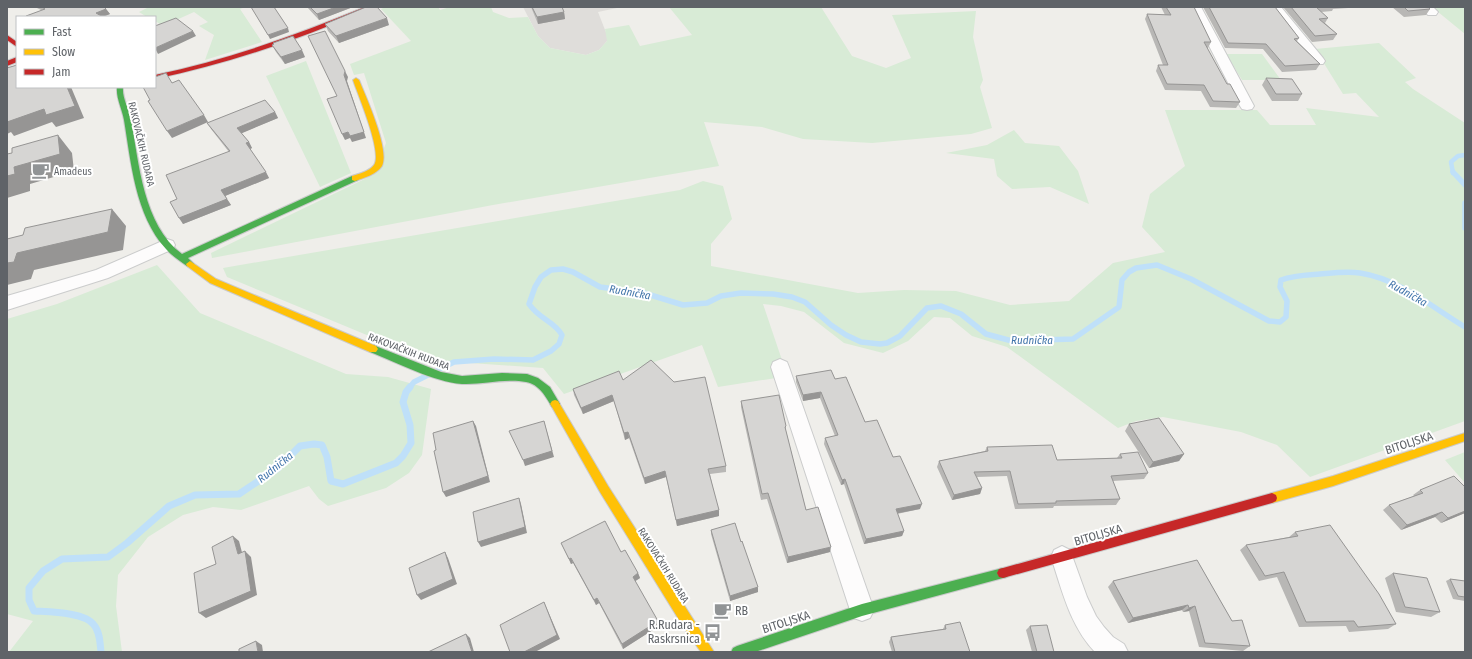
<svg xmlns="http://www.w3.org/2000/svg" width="1472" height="659" viewBox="0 0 1472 659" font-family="'Fira Sans Condensed',sans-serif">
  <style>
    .industrial { fill: #dfddda }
    .green { fill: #d8ebd6 }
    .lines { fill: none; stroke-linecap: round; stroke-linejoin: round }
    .stream-far2 { stroke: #bfe0f9; stroke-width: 4.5 }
    .stream-far1 { stroke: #bfe0f9; stroke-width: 5.5 }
    .stream { stroke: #bfe0f9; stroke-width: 7 }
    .street-casing { stroke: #cbcccc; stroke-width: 2 }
    .fast-casing { stroke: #cacacb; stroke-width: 2 }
    .slow-casing { stroke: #cacacb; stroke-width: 2 }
    .jam-casing { stroke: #cacacb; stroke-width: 2 }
    .street { fill: #fdfcfc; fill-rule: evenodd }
    .fast { fill: #4caf50; fill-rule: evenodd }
    .slow { fill: #ffc107; fill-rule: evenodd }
    .jam { fill: #c62828; fill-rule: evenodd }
    .wall { fill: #b8b7b5 }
    .shaded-wall { fill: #969594 }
    .building { fill: #d6d5d3; stroke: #969594 }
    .labels { text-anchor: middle; stroke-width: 4; stroke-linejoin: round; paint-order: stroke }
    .street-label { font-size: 10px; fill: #5f6368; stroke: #fff }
    .poi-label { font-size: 10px; fill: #5f6368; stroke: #fff; text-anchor: start }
    .water-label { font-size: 11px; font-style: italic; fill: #4174aa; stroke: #fff }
    .near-street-label { font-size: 12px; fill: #5f6368; stroke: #fff }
    .near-poi-label { font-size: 12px; fill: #5f6368; stroke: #fff; text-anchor: start }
  </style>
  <rect width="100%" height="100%" fill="#efeeea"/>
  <path class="industrial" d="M523,7h93l1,1 -19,4 9,23v6l-8,9 -13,5 -36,-7 -12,-12z"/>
  <path class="green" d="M149,7h96l-5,2 22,33 -57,18 9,-25 -15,-9 9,-4 -14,-10 -31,14 -8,-5v-4h-8l-8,-5z
    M385,7h53l2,3 10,-3h41l2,5 16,6 19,-1 10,19 12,12 36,7 13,-5 8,-9 -2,-12 24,-4 11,21 52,-11 -23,-28h152l31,49 34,12 25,-10 -19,-43 84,-4 -3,26 10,43 -3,7 12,41 -21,6 -99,9 -69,-4 -41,-12 -58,-5 15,44 -226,39 -281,53 -1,-5 162,-78 13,-32 -22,-70 -10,2 -4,-11 61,-23 -30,-32z
    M1432,7h33v27z
    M1379,43l37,35 -11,4 8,7 52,34v298l-155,56 -33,-32 -36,-13 -78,-15 -27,4 -18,7 -111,-81 -35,-11 -22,-18 -16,-1 -26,24 -25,12 -39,-10 -40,-31 -23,-6 -18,-2 21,62 -8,12 -58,9 -16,-42 -138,49 -21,-26 -116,-8 -200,-83 -4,-9 457,-78 23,-9 20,5 9,33 -21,25v22l147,27 46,-3 52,1 54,14 59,-4 44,-38 52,-11 -23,-25 8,-33 35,-28 -20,-56h92l13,15h46l-10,-17 73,9 -23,-24 -13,1 -28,-45z
    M1226,54h36l19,26h-39z
    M306,61l45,112 -31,14 -54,-111z
    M1014,130l11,13 34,3 19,25 11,33 -39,-17 -38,2 -15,-13 -3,-17 -48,-6 41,-8z
    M157,265l43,48 146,61 42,3 43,12 -9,66 -13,18 -23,15 -58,18 -9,-7 -10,-13 -68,24 -28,-3 -30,8 -35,22 -30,38 -2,31 6,46h-113l24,-31 -26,-7v-295l50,-15z
    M1465,452v31l-20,-23z"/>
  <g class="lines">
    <path class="stream-far2" d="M1453,173l-2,-11 7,-6 7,-1"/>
    <path class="stream-far1" d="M1453,172l12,13
      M1465,203v25
      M438,370l16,-8 40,-3 39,1 18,-9 8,-7 3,-9c-8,-14 -23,-16 -33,-31l6,-17 6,-10 10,-7 12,-1 10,3 27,15 44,6 39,12 24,-2 14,-7 20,-3 32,1 19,3 13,5 26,23 15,10 15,7 19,2 7,-1 13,-7 27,-28 14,-2 20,8 25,20 26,7 61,-2 46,-32 3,-27 7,-8 7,-4 21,-3 34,14 78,42 11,1 6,-5 1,-16 -7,-14 1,-7c13,-5 25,-5 39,-6 12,-1 27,-3 40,-1 39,6 72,34 105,54
      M409,388l5,-6 16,-8"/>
    <path class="stream" d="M101,652c-1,-9 -1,-20 -7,-27 -9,-13 -45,-13 -60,-14l-5,-11v-12l14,-17 19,-12 46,-2 19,-14 42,-37 26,-11 44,-1 39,-26 22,-22 14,-2 8,1 5,12 4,24 12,3 53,-21 7,-7 8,-13 -1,-18 -7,-23 3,-10 4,-5"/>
    <defs>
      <path id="street" d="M1189,7h12l53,99 -2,3 -5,1 -5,-1 -2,-3z
        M1269,7h12l42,51 2,3 -2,3h-10z
        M1420,7h13l5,5 -2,3h-8z
        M167,239l6,2 2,4 -2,4 -65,29 -101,32v-14l89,-26z
        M780,359l7,3 2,5 85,243 -4,8 -8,3 -8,-3 -4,-8 -79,-243 2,-5z
        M1062,546l8,4 17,47 9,19 8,11 9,10 11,7 4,8h-33c-25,-26 -33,-62 -44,-95l3,-7z"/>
      <path id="fast" d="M117,87h6c-1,12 6,21 8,33 8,43 12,105 51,134l170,-78h6l1,2 -1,2 -170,78 6,6 -4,3 -3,-1c-7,-5 -15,-10 -21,-17 -31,-34 -35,-87 -42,-129 -2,-12 -8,-21 -7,-33z
        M373,345l68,27 21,4 40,-3 25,1 11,4 12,9 10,17 -2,3 -3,1 -3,-1c-6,-10 -13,-23 -26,-25 -21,-4 -43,3 -64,2 -28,-2 -66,-22 -92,-32l-2,-3 2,-3z
        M1003,568l4,1 2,4 -2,4 -4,1 -141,38 -107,36h-24l2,-4 4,-2 125,-42z"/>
      <path id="slow" d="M356,78l3,2c7,17 31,70 23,86 -5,8 -18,12 -27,15l-3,-1v-4c7,-2 18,-5 22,-11 9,-12 -16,-70 -21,-85z
        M190,261l26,18 160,67 2,3 -2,3h-6l-160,-69 -23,-17 -1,-2z
        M555,400l3,1 50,85 106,166h-13l-15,-21 -86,-139 -48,-85 -2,-3 2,-3z
        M1465,433v8l-132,45 -61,17 -4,-2 -1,-3 1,-3 4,-2 61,-17z"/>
      <path id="jam" d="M365,7h8c-9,8 -30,13 -42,18 -57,23 -116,41 -176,54v-4c73,-15 141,-40 210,-68z
        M7,35l10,7v5l-10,-7z
        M17,57v5l-10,4v-5z
        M1272,493l4,2 1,3 -1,3 -4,2 -269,75 -4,-1 -2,-4 2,-4 4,-1z"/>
    </defs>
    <use href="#street" class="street-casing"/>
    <use href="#fast" class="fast-casing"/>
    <use href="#slow" class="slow-casing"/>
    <use href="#jam" class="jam-casing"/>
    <use href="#street" class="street"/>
    <use href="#fast" class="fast"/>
    <use href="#slow" class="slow"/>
    <use href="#jam" class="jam"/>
  </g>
  <path class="wall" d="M35,7h69l2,2 4,5 -7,3 -62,-7z
    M307,7h46l-34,13z
    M531,7h31l2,5 1,7 -27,5z
    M1161,7h33l17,35 -3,6h-1l20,36 13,18 -4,6 -26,-1 -9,-16 -36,-1 -9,-19 2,-6h5l-18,-46 2,-5 18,1z
    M1203,7h72l24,31 -2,3 23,23 -4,6 -34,2 -19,-23 -38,-1z
    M1283,7h80l-30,2 -1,2 -11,1 7,6 -3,5 12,11 -4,6 -21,2z
    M1392,7h36l2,2 -4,6 -22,2z
    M325,24l64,1 -50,18 -11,-12z
    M272,45l33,12 -20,7 -9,-12z
    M1266,78l36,16 -4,7h-26l-10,-16z
    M275,112l3,6 -37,15 8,9 3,6 -2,1 19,29 -44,18 6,9 -48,19 -6,-25 52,-47 -18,-23 -4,-6z
    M796,376l39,3 30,43 28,35 27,52 -23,5 7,17 -2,5 -38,8 -20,-60 -3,1 -17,-41 1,-6 10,-2 -15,-38 -17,3 -7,-19z
    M623,380l103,86v6l-16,2 9,42 -42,10 -11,-49 -21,7 -16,-46 -4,2 -11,-39 -31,13 -9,-19 -1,-6z
    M741,401l45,25v5l20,79 24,42 -43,11 -20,-64 -6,1 -20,-93z
    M1129,424l55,30 -5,7 -30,7 -24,-37z
    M987,447l70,13 60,-2 3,-4 28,19 -4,6 -31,2 7,18 -4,6 -62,1 -1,2 -38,1 -8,-33 -30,1 5,11 -2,6 -28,6 -15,-33 2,-6 46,-10z
    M1420,490l45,23 -24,10 -6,-6 -34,13 -18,-20 6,-5 25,-9 -1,-1z
    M711,530l30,12 17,50 -28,9 -19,-67z
    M1295,532l101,92 -8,5 -39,3 -3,-6 -47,1 -22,-50 -18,4 -19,-31 6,-5 43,-8z
    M561,543l60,9 17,21 2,5 -5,3 24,45 -36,23 -24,-46 -3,2 -23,-42 -2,1z
    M1197,560l35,61 18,25 -7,5 -44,-4 -10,-36 -6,1 -1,-2 -54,13 -20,-36 5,-6z
    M1393,573l47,39 -9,5 -35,-5 -11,-34z
    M1450,579l15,2v20l-12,-2 -7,-18z
    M945,625l25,27h-78l-3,-10 2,-5 52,-8z
    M1030,626l24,26h-22l-6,-22z"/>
  <path class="shaded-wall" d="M336,7h17l-34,13 -2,-6z
    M106,9l4,5 -8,3 -6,-4z
    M564,12l1,7 -27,5 -1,-7z
    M387,18l2,7 -50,18 -3,-7z
    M288,28l1,4 -19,7 -2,-4z
    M193,31l3,5 -38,18 -3,-6z
    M302,50l3,7 -20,7 -4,-7z
    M345,71l3,6 -1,4 19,57 -14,4 -2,-4 -5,2 -3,-6 6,-2 -4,-57z
    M67,87h4l13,31 -28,9 -4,-5 -38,14 -3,-4 -4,2v-12z
    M275,112l3,6 -38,16 -3,-6z
    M204,115l4,7 -36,16 -5,-7z
    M58,135l14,18 2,18 -44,13v7l-23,7v-22l7,-9z
    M249,142l3,6 -2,1 -4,-6z
    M266,172l3,6 -44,18 6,9 -48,19 -4,-6 42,-28z
    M112,209l14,17 -3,24 -89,20 -3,9 -24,6v-22l10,-10z
    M821,392l-1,6 -17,3v-6z
    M612,395l2,6 -31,13 -2,-6z
    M473,421l3,5 14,56 -44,15 -3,-5z
    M544,421l10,36 -29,9 -2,-6z
    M628,432l1,6 -4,2 -1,-7z
    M1184,454l-5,7 -30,7 4,-6z
    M665,471l1,6 -21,7 -1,-6z
    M845,479l-1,5 -3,1 1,-5z
    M982,488l-2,6 -28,6 2,-5z
    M519,498l2,6 6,29 -46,14 -3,-5z
    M922,504l-2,5 -26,5 2,-5z
    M719,510v6l-42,10 -1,-6z
    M1465,511v2l-24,10 7,-5z
    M1442,512l-7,5 -34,13 6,-5z
    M904,531l-2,5 -38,8 2,-5z
    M233,536l6,5 5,19 -6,-6z
    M831,547l-1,5 -43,11 1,-6z
    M245,551l6,6 6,38 -51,23 -7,-5z
    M445,552l3,6 9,26 -36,16 -4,-5z
    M571,558l2,5 -2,1 -2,-5z
    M638,573l2,5 -6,4 -1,-5z
    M758,587v5l-28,9v-5z
    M597,598l2,5 -3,2 -2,-5z
    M544,602l16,37 -25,13h-11z
    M1188,605l-6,5 -54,13 5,-5z
    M1195,606l-6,5 -6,1 6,-4z
    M658,621l1,5 -36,23 -1,-5z
    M466,634l4,4 4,14h-2z
    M256,641l6,4 1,7h-5z"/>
  <path class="building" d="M42,7h62l2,2 -10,4 7,4h-76l-1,-1 19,-7z
    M251,7h23l14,21 -20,7z
    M310,7h26l-19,7z
    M366,7h11l10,11 -51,18 -11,-12z
    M532,7h30l2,5 -27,5z
    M1166,7h28l17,35h-7l23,42h3l10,18 -27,-1 -9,-16 -37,-1 -9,-19h10l-21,-51 24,1z
    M1209,7h66l24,31 -5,1 26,25 -35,2 -19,-22 -38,-1z
    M1291,7h25l12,11 -9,1 18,15 -22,2z
    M1404,7h24l2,2 -22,2z
    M176,18l17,13 -38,17v-22z
    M325,31l20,40 -1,4 20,57 -14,4 -2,-4 -6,2 -15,-35 10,-3 -29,-60z
    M293,36l9,14 -21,7 -9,-12 2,-1 -1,-1z
    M17,65v22h50l8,19 -29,9 -2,-6 -37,13v-54z
    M166,73l6,10 7,-3 25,35 -37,16 -19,-30 2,-1 -7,-13h12v-10z
    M1266,78l26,1 10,15h-26z
    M265,100l10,12 -38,16 12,14 -3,1 20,29 -45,18 6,9 -48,19 -9,-16 7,-3 -11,-24 64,-24 -23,-28z
    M58,135l2,19 -46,13 1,7 -8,2v-22l5,-1v-5z
    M112,209l-4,23 -91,21 -3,9 -7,1v-24l16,-4 2,-7z
    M651,360l23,22 31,-5 21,89 -18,3 11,41 -43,10 -11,-49 -21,7 -16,-46 -4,1 -12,-38 -31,13 -8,-19 46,-18 4,9z
    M831,370l4,9 11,-2 19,45 12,-2 16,37 7,-1 22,48 -26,5 8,22 -38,8 -21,-60 -3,1 -17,-42 13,-3 -17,-43 -18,3 -7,-19z
    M779,395l7,31 -1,1 21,83 12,-3 13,40 -43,10 -20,-64 -6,1 -21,-93z
    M1159,418l25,36 -31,8 -24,-38z
    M473,421l15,55 -45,16 -9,-41 2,-1 -3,-17z
    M544,421l8,30 -29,9 -14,-29z
    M1052,445l5,15 65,-2 -2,-4 18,-2 10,21 -37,3 9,23 -64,2v2l-38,1 -8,-33 -36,1 8,16 -28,7 -15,-34 49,-10 -1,-4z
    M1454,476l11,11v24l-17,7 -6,-6 -35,13 -18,-20 34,-12 -3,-3z
    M519,498l6,29 -47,15 -5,-30z
    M605,521l16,31 4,-2 13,23 -5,4 25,44 -36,23 -25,-46 -3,2 -23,-42 -2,1 -8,-16z
    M735,523l6,19 1,-1 16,46 -28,9 -19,-66z
    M1330,525l49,69 17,30 -38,3 -4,-6 -48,1 -22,-50 -19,4 -19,-31 52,-9 -3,-4z
    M233,536l5,18 7,-3 6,40 -52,22 -5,-40 22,-9 -4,-17z
    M445,552l8,27 -36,16 -8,-27z
    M1197,560l35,61 10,-1 8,26 -45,-3 -10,-37 -6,2 -1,-3 -55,13 -20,-37z
    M1393,573l34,5 13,34 -35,-5z
    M1450,579l15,2v16l-7,-1z
    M544,602l13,33 -33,17h-14l-10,-27z
    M960,622l10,30h-75l-4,-15 55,-8 -1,-4z
    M1047,625l7,27h-17l-7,-26z
    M466,634l6,18h-44z
    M256,641l2,11h-19v-3z"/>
  <defs>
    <symbol id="cafe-bare" viewBox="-9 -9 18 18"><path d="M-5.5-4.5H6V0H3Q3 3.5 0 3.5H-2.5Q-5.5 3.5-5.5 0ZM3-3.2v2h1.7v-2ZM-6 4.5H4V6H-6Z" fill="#919496" stroke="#fff" stroke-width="2.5" paint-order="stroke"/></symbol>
    <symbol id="bus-bare" viewBox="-9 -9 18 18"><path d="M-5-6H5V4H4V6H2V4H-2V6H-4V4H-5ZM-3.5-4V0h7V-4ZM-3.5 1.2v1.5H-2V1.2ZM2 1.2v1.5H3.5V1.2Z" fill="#919496" stroke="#fff" stroke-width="2.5" paint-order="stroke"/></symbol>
  </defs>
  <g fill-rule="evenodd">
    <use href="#cafe-bare" x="28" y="158" width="25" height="25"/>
    <use href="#cafe-bare" x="710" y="598" width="25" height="25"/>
    <use href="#bus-bare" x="700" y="620" width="25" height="25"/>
  </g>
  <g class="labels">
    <g class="street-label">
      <text transform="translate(142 144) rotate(77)" y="4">RAKOVAČKIH RUDARA</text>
      <text transform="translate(409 351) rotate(21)" y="4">RAKOVAČKIH RUDARA</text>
      <text transform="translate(664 565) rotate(58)" y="4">RAKOVAČKIH RUDARA</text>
    </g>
    <g class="poi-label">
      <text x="54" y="175">Amadeus</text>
    </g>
    <g class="water-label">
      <text transform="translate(630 292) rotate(10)" y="4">Rudnička</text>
      <text transform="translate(1408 293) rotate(29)" y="4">Rudnička</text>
      <text x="1032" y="344">Rudnička</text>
      <text transform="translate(275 467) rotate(-39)" y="4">Rudnička</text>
    </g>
    <g class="near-street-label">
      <text transform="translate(1409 443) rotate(-18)" y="4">BITOLJSKA</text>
      <text transform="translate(1098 535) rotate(-16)" y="4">BITOLJSKA</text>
      <text transform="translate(786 622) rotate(-18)" y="4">BITOLJSKA</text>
    </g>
    <g class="near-poi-label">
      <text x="735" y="615">RB</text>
      <text x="700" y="629" text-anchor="end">R.Rudara -<tspan x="700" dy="14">Raskrsnica</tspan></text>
    </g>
  </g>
  <rect width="1472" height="659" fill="none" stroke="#5f6368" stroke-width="16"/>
  <rect x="16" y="16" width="140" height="72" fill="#ffffff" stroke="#bfc1c3"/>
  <rect x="24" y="29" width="20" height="6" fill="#4caf50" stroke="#bfc1c3"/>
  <text x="52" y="36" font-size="12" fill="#5f6368">Fast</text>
  <rect x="24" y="49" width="20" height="6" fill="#ffc107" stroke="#bfc1c3"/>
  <text x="52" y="56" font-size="12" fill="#5f6368">Slow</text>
  <rect x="24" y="69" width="20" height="6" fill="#c62828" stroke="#bfc1c3"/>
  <text x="52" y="76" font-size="12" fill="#5f6368">Jam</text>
</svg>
